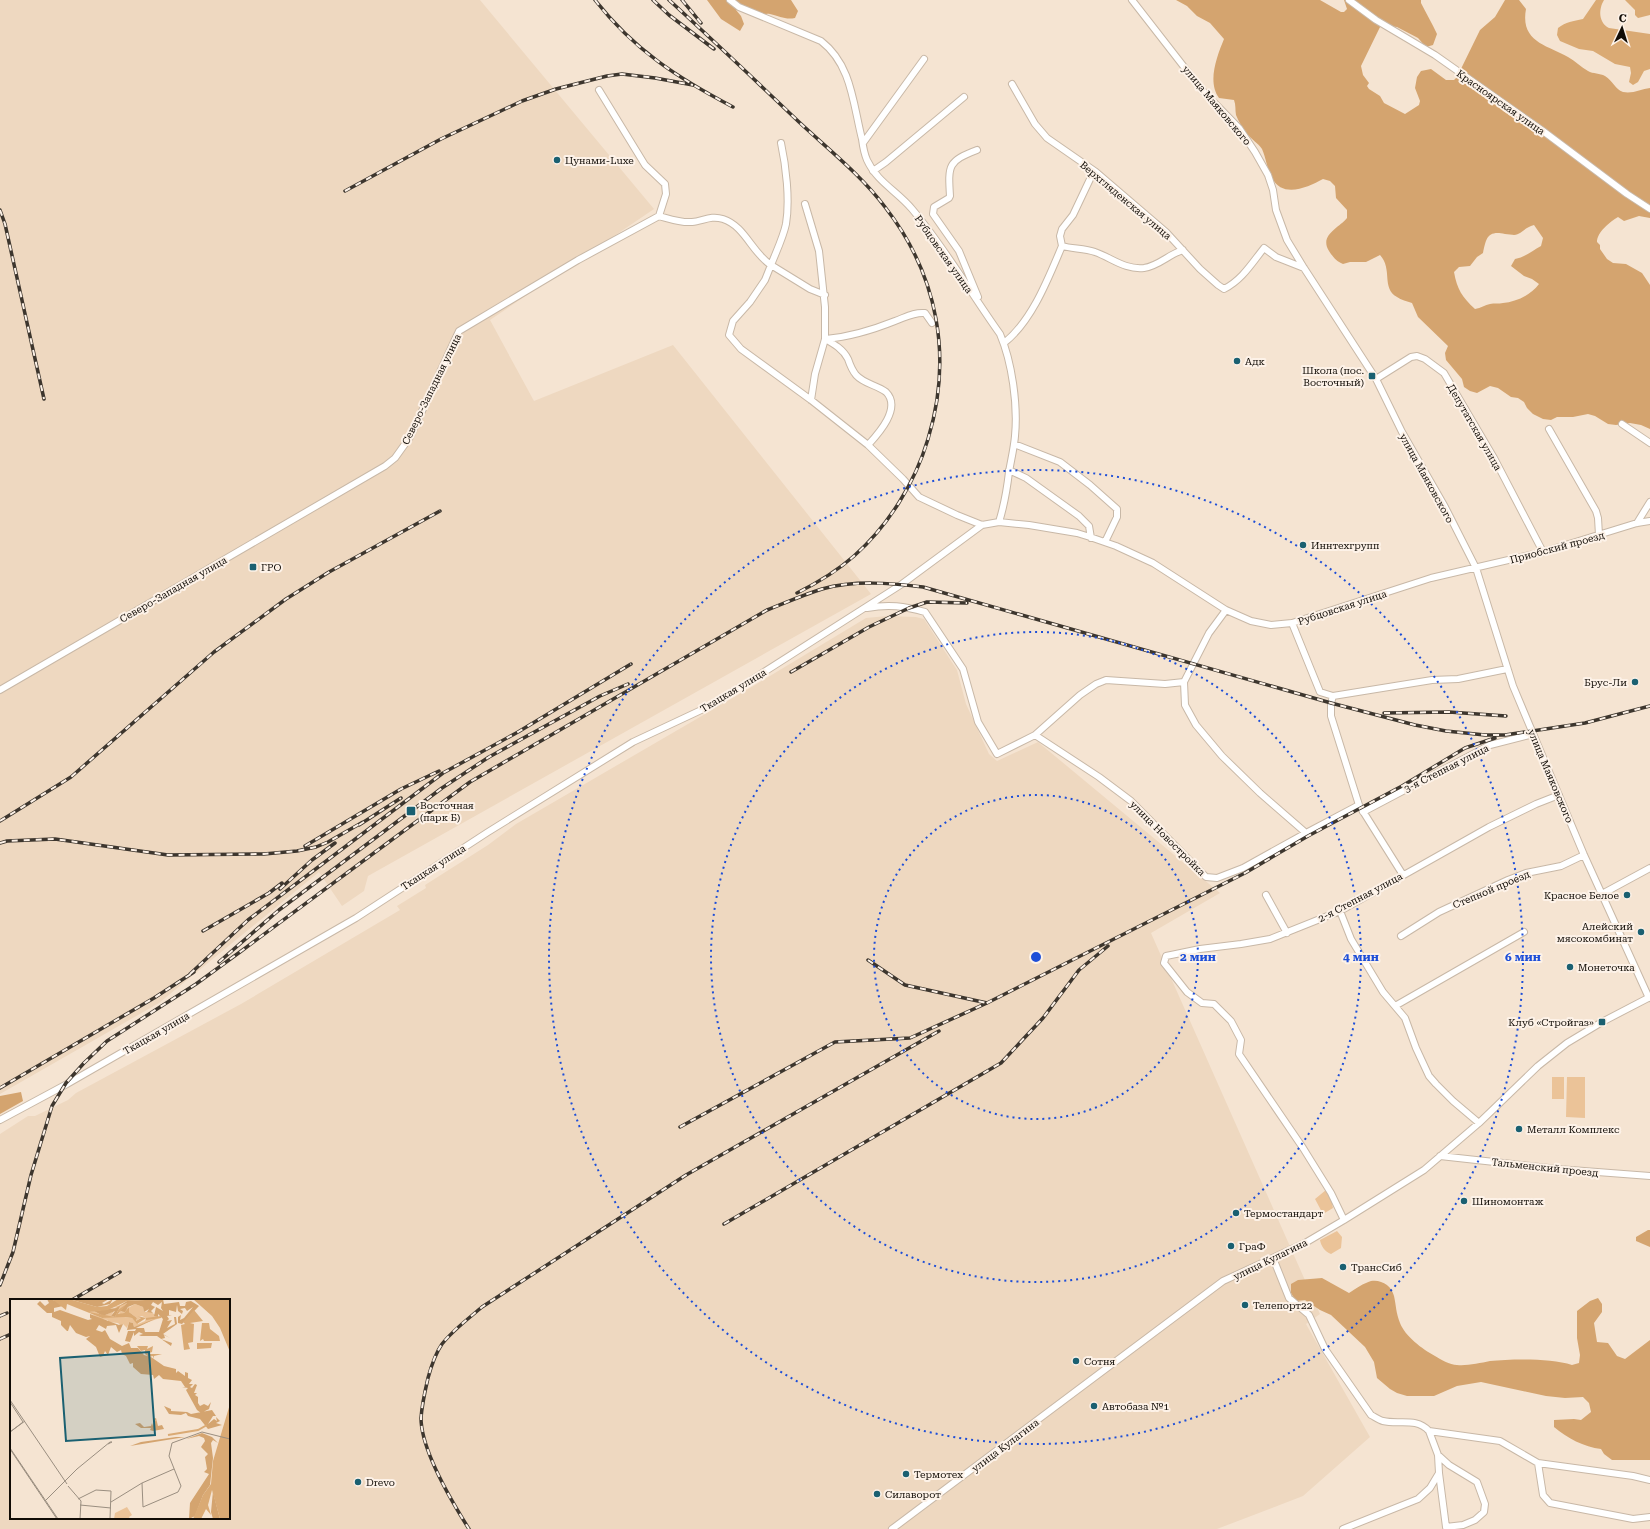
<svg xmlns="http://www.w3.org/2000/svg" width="1650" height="1529" viewBox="0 0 1650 1529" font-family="'Roboto Serif',serif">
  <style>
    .built { fill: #eed8c0; fill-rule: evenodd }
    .green { fill: #ebc398 }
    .forest { fill: #d4a46f; fill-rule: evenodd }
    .water { fill: #daaa74 }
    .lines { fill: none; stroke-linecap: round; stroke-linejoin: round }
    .minor-casing { stroke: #c8b8a7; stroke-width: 8 }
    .minor { stroke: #fff; stroke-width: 6 }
    .rail-casing { stroke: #3d362e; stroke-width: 3.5 }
    .rail { stroke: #fdf2e8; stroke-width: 2; stroke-dasharray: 6; stroke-linecap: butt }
    .ring { fill: none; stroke: #1d4ed8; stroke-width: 2; stroke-dasharray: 2 4 }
    .poi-dot { fill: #1a6071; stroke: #fdf2e8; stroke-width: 1.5 }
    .labels { text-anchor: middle; stroke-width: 4; stroke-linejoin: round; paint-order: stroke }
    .street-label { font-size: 10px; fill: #110c06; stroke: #fdf2e8 }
    .poi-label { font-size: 10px; fill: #110c06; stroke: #fdf2e8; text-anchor: start }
    .inset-river { fill: none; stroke: #daaa74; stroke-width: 2 }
    .inset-road { fill: none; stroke: #9a8e80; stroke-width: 1 }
    .view { fill: #1a6071; fill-opacity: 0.15; stroke: #1a6071; stroke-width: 2 }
    .inset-edge { fill: none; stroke: #110c06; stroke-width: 2 }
    .centre { fill: #1d4ed8; stroke: #fdf2e8; stroke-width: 2 }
    .ring-label { font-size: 12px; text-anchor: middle; font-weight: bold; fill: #1d4ed8; stroke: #fdf2e8; stroke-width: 4; stroke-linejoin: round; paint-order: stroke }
  </style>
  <rect width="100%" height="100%" fill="#f5e4d2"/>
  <path class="built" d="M0,0h480l174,209 -164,111 44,81 139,-56 198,249 -503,282 -4,15 -22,15 -23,-34 -160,131 -159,91z
    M887,616l29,1 8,2 33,51 9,34 23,50 8,7 41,-19 182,151 -69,40 169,381 -14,10 64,113 -67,59 -86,33h-1217v-395l28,-18h7l33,-16 8,-7 165,-89 159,-94 -3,-4 29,-18 -1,-3 63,-40 28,-21 239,-139 111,-67zM11,1300h218v218h-218z"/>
  <path class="green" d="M1552,1077h12v22h-12z
    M1567,1077h18v41l-19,-1z
    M1326,1190l5,9 2,9 -10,6 -8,-15z
    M1337,1231l5,6 -1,11 -10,6c-6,-2 -10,-8 -11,-14z"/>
  <path class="forest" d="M707,0h84l7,11 -3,7c-10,2 -15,-2 -25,-4 -5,-1 -10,2 -15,1 -7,-1 -12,-5 -19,-5l5,6 3,8 -4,7 -19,-12z
    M1176,0h144l21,12h3l3,-3 -3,-9h77v3c5,10 11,20 16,31l-4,11 -7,2 -8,-9 -21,-11 -16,-2 -20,41 2,9 6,8 -2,3 2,3 11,7 4,7 21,11 14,-9 1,-4 -5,-13 2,-11 4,-6 10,-2 15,11h8l3,-3 23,-47 15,-13 10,-17h14l7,9c-6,33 21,36 42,48 7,4 13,10 20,14 5,3 12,2 17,5 8,5 10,13 18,16 10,2 18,-3 27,-4v130l-11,-2 -15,5 -6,-4c-8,5 -21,15 -21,25l3,3v4l7,10 6,4 13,1 16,9 8,12v144l-9,-4 -11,-2 -14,2 -8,-1 -13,-8 -7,-2 -15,3h-16l-6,3 -8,-1 -10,-5 -6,-6 -3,-6 -6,-4 -7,-1 -13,-9 -8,-2 -13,7 -7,-2 -6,-4 -2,-8 -16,-19 -1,-7 3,-7 -30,-29 -6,-14c-5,-2 -11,-3 -15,-6 -16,-9 -4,-28 -17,-42l-14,7h-16l-7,2c-7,-3 -10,-7 -14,-13 -10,-16 10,-23 18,-33v-8l-11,-12 -1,-12 -5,-5 -7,-2c-15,8 -40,20 -51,-1 -5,-9 -6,-20 -10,-29 -4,-6 -11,-10 -15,-15 -4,-5 -9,-14 -11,-19 -1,-5 0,-10 -2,-15l-15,-2c-12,-16 -2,-42 5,-59l-14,-16 -13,-7 -10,-10zM1534,225l9,13 -2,8c-9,5 -16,11 -26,13l-4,7 13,10 8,3 7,5c-8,11 -23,18 -36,19 -4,1 -9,0 -13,1 -5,1 -9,4 -15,5 -13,-12 -18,-20 -21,-37l5,-5 11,-1 7,-9 6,-4c3,-14 4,-23 22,-19 3,0 7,1 9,1 8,-1 11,-8 20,-10z
    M21,1092l2,9 -23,13v-18z
    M1648,1230h2v17l-14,-6v-4z
    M1322,1278l27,15c6,-4 15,-10 22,-12 10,-2 21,5 23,15 2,9 2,17 6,27 5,13 22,26 35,33 5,3 15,9 22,9 10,1 23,-2 33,-4 22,-2 61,-3 82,4l7,-2 1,-8 -3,-17v-27l13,-10 8,-3 4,6v8l-8,11 3,19 11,1 9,13 8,3 25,-19v120h-38l-8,-6 -3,-5c-17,-2 -34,-11 -47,-22v-7l20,-1 7,1 10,-8 -2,-9 -6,-6 -18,1 -19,-2 -65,-14 -24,4 -23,10h-27l-10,-3 -7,-4 -13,-11 -3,-16 -9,-15 -34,-32 -11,-5 -15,-10 -9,1 -5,-8v-9l7,-4z"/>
  <path class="water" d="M1596,0h8c-6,10 -5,23 5,28l41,6v35l-6,2 -6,11 -5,3 -4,-3 2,-9 -1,-6 -15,-3 -22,-13 -14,-2 -19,-8 -3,-6 1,-7c8,-6 15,-7 25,-9z
    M1625,0h25v15l-12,3 -3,-3v-5z"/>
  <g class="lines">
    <defs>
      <path id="minor" d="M730,0l9,7 82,34c31,24 32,63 41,98 1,8 2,14 5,21 10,22 30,31 45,49 33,39 58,83 88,125 12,28 18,71 15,102 -1,12 -4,24 -6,36 -2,17 -5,34 -10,50
        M1132,0l70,90 37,38 16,24 13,23 5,15 3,20 11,30 17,28 72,111 26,53 43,75 31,61 37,118 71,169 65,143
        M1349,0l27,20 59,35 108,76 84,63 23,15
        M1012,84l23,40 12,14 49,34 70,60 34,37 18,16 6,4c18,-9 28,-26 40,-41l12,9 28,11
        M599,90l46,75 20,19 1,10 -7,22
        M781,143c5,23 9,57 5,81 -3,14 -10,28 -15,41l39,24 15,6
        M863,143l61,-84
        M977,150c-29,11 -29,15 -27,46l-1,2 -15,9 -1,7 26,37 19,46
        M873,171l13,-9 78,-65
        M805,204l14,47 6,56v32l-10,35 -4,26
        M1062,246c10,3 23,2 33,6 17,6 30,18 49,16 15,-2 25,-14 39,-18
        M1062,246l-2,-10 2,-7 11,-14 18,-38 5,-5
        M825,339c9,5 18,10 23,20 2,6 4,11 8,16 8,9 21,10 30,17 16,16 -8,42 -18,53
        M826,339c22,-2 49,-10 69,-18 11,-4 19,-9 30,-8l7,10
        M1004,343c28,-22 44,-64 58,-97
        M1376,379l35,-22 6,-1 8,3 19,14 50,85 49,94
        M1622,424l28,19
        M1549,429l47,82 2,7 1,17
        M1014,444l46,18 30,23 27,24v8l-12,25
        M1009,470l17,8 53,38 10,10 2,12
        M1637,523l13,-21
        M867,608c22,-4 37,-2 58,4l38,57 15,53 19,32 38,-19 45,-40 16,-11 10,-4 59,4 19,-2
        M1226,610l-17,23 -25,49 1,23 11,20 26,31 38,37 46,40
        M1292,623l28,69 13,4 -2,7v13l28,89 44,70
        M0,690l385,-224 10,-8 15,-21 49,-106 119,-71 81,-44c11,3 22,7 33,6 11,-1 19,-7 31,-3 22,7 29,34 48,46l-6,15 -15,22 -17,19 -4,14 12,14 70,51 57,45 35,34 16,18 38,18 25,10 17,-3 30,3 48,8 13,4 26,9 37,17 73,47 25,11 20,4 21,-2 139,-45 112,-26 94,-29 13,-2
        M1333,696l99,-16 26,-1 49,-10
        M1035,735l64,42 32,24 75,76 11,1 26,-10 63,-35 53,-28
        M1363,812l127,-67 43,-11
        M1602,894l48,-26
        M1266,895l21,38
        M1340,911l11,28 32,53 22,26 11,30 13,28 7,8 17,17 26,22
        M1401,936l38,-24 69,-32 18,-7 35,-7 23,-11
        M1395,1006l129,-74
        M0,1120l67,-36 289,-166 132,-86 145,-90 81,-38 188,-120 80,-59
        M1440,1156l118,13 92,7
        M1344,1220l-13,-27 -28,-45 -64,-94 2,-14 -10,-19 -17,-17 -12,-1 -15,-11 -23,-29 2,-7 5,-1 29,-6 41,-5 29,-5 70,-28 149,-84 47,-23 23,-9
        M1273,1258l16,40 20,17 16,34 46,66c4,2 8,5 12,6 16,4 33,-4 46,10l71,10 38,22 95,13 17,4
        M1438,1455l11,10 28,17 8,22 -1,8 -9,8 -12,5 -17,2 -7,-54
        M1538,1463l5,32 7,8 83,16 17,-2
        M892,1529l331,-248 82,-38 39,-23 80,-50 55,-47 59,-57 29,-23 35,-21 48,-25
        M1343,1529l75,-30 12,-11 9,-15 -1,-18 -9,-24"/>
    </defs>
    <use href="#minor" class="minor-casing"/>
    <use href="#minor" class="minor"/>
    <defs>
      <path id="rail" d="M595,0c39,50 83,78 138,107
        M653,0l16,15 45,34
        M669,0c44,40 87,81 130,122 29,27 62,53 86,85 53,68 68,150 43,232 -13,44 -40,87 -74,117 -17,15 -37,27 -57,37
        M682,0l19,23
        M345,191l96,-52 81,-38 34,-12 51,-13 15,-2 33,4 38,7
        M0,210l5,14 39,175
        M791,672l78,-45 40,-19 18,-6 40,1
        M1384,713l65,-1 57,4
        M0,821l71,-44 143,-125 72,-53 43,-27 111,-61
        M359,825l42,-27
        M0,843l7,-2 48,-2 113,16 96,-1 33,-3 19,-4 12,-5 35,-20
        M305,846l96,-57 38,-18
        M280,889l32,-29 23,-17
        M203,931l66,-38 13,-10
        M868,960l37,25 82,18
        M219,962l60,-52 163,-122 47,-31 111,-61 28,-12
        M190,974l58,-54 195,-147 75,-41 113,-68
        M0,1088l154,-90 40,-26
        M680,1127l155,-85 75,-4 77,-35 258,-130 63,-37 94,-50 63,-38 30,-10
        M724,1224l277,-161 42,-45 36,-48 29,-24
        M0,1285l13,-33 18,-77 21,-69 14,-23 18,-20 23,-22 89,-57 44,-32 230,-170 297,-172c18,-7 36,-15 55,-21 33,-9 68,-6 101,-2l408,116 84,22 31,6 39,4h20l80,-12 65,-17
        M72,1300l48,-28
        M0,1316l7,-3
        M0,1339l11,-5
        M469,1529c-17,-27 -48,-79 -48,-111 1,-14 4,-27 7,-40 3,-11 7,-24 14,-34 11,-14 26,-25 40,-37l204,-132 253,-144"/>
    </defs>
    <use href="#rail" class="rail-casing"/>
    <use href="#rail" class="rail"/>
  </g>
  <g class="ring">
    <circle cx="1036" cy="957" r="162"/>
    <circle cx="1036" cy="957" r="325"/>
    <circle cx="1036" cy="957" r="487"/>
  </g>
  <g class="poi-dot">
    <circle cx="557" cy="160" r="4"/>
    <circle cx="1237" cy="361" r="4"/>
    <rect x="1368" y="372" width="8" height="8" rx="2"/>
    <circle cx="1303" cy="545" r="4"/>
    <rect x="249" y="563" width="8" height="8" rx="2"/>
    <circle cx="1635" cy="682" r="4"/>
    <rect x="406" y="806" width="10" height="10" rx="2"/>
    <circle cx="1627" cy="895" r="4"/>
    <circle cx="1641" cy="932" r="4"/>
    <circle cx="1570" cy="967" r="4"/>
    <rect x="1598" y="1018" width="8" height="8" rx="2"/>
    <circle cx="1519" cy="1129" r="4"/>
    <circle cx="1464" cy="1201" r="4"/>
    <circle cx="1236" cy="1213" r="4"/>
    <circle cx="1231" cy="1246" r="4"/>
    <circle cx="1343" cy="1267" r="4"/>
    <circle cx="1245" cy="1305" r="4"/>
    <circle cx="1076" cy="1361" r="4"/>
    <circle cx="1094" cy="1406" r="4"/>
    <circle cx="906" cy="1474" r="4"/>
    <circle cx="358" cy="1482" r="4"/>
    <circle cx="877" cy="1494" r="4"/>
  </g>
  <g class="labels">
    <g class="street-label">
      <text transform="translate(1501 102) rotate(35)" y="4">Красноярская улица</text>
      <text transform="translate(1217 105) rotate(50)" y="4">улица Маяковского</text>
      <text transform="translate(1126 200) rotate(40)" y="4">Верхгляденская улица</text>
      <text transform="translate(944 254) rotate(55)" y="4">Рубцовская улица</text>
      <text transform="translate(431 389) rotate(-64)" y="4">Северо-Западная улица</text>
      <text transform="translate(1475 427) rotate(60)" y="4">Депутатская улица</text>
      <text transform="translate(1427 478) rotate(61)" y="4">улица Маяковского</text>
      <text transform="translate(1557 547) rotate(-15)" y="4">Приобский проезд</text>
      <text transform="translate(173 589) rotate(-30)" y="4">Северо-Западная улица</text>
      <text transform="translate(1342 607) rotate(-18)" y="4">Рубцовская улица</text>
      <text transform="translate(733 690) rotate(-31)" y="4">Ткацкая улица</text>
      <text transform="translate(1446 768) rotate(-27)" y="4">3-я Степная улица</text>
      <text transform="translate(1551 776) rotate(67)" y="4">улица Маяковского</text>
      <text transform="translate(1168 838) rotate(45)" y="4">улица Новостройка</text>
      <text transform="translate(433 867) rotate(-33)" y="4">Ткацкая улица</text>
      <text transform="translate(1491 889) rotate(-23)" y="4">Степной проезд</text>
      <text transform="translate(1360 897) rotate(-28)" y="4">2-я Степная улица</text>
      <text transform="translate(156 1033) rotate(-30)" y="4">Ткацкая улица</text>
      <text transform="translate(1545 1167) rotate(6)" y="4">Тальменский проезд</text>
      <text transform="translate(1270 1259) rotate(-26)" y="4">улица Кулагина</text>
      <text transform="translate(1005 1445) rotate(-37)" y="4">улица Кулагина</text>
    </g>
    <g class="poi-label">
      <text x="565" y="164">Цунами-Luxe</text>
      <text x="1245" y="365">Адк</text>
      <text x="1364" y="374" text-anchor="end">Школа (пос.<tspan x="1364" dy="12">Восточный)</tspan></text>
      <text x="1311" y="549">Иннтехгрупп</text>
      <text x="261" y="571">ГРО</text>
      <text x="1627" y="686" text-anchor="end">Брус-Ли</text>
      <text x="420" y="809">Восточная<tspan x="420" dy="12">(парк Б)</tspan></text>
      <text x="1619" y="899" text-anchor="end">Красное Белое</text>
      <text x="1633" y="930" text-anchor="end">Алейский<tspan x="1633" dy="12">мясокомбинат</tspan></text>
      <text x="1578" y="971">Монеточка</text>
      <text x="1594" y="1026" text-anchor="end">Клуб «Стройгаз»</text>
      <text x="1527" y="1133">Металл Комплекс</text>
      <text x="1472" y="1205">Шиномонтаж</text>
      <text x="1244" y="1217">Термостандарт</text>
      <text x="1239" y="1250">ГраФ</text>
      <text x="1351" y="1271">ТрансСиб</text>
      <text x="1253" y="1309">Телепорт22</text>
      <text x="1084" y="1365">Сотня</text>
      <text x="1102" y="1410">Автобаза №1</text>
      <text x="914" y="1478">Термотех</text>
      <text x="366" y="1486">Drevo</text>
      <text x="885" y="1498">Силаворот</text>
    </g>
  </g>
  <g transform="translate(10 1299)">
    <rect width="220" height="220" fill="#f5e4d2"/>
    <path d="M117,4l-6,9 14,-8 8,3 1,5h7l9,6 -26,9 -1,-4 -4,-1 -2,6 -4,-4 -3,1 -2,-2 -10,-1v-2l-7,-1 -6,-3 -3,-2 10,4 6,-1 -2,-1h-4l-6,-1 -7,-3 5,-1 9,5 11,-5 -3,5 4,1 2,-8 -5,2 5,-3 -3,-1zM119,8v5l8,6 -1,3 6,-4 -5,-1h5l4,2 -1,3 -7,3 -6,-6 -15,-2v-5l3,-2 -1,6 5,-2zM117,208l5,8 -3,2 1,2h-16l1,-6z" fill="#ebc398" fill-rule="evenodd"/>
    <path d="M37,0l11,2 5,5 -9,2v4l6,-2 28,10 4,-1 -2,-1v-4l29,11 4,-1 -4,9 -3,-8 -9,1 -1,3 -7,-4 -3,5 6,2 3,-2 5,9 12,7 7,-3 2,5h7l6,7 7,2 13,9 12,3v4l2,-2 7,5v-4l3,1v5l4,2 -3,4h4l-3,3 2,1 3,-4 2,1 -3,8h3l-2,2 3,2v6l2,3 4,-2 4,2 3,-4 -2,7 -8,4 -4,-3 -11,-20 2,-2 -6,-1h3l-4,-6 -18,-2 -4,-4 -5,4 -1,-4 -12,-1 -8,-7v-4l-3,1 -4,-8 -4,-2 -1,-4 -4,2 -6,-5 -3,8 -3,-4 -2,5 -3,1 -4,-10 -10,-8 4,-3 -4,1 -10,-4 -6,-8 -2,6h-1l-6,-6v-4l-9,-4v-4h-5l-10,-9 3,-3 5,5 4,-3zM59,0h40l-7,4 2,1 9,-5 -3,5 -13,3zM153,0l1,5 15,-2 1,4h5l1,-4 5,-1 8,5 -17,18 -4,-1v-6l3,-2 -1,5 4,-2 9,-11 -6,4 -2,-3 -5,1 3,2 -1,3 -4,-3 -1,-6 -1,7 -7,-2v5h3l-5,1 2,3 -2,2 5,-1 -5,8 8,-4 -1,-7h2l1,7 -14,10 7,4 -6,-3 1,3 -4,1 11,4 -1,3 -14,-10h-16l-2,-1 4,-1 -4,-2 -5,4v-4l-4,10 -5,-1 3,-10h7l1,-2 -9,1 2,-8 4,1 1,4 23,-9 -21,10h8l1,4h14l4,-13 -5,-5v3l-4,-1 2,-9 7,4 -2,-3 1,-6 -4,3 -5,-3 -2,3 4,2 -4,4 2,2 -6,-1 2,-3 -5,3 -1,-5 -8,-3 -7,3 -3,5 -5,-1 7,-8 -7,3 -5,11 -4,-1 4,-5 -12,5 -9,-5 22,-3 11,-7zM154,107l7,3v2l16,1 4,2 21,-4 4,6h-3l-5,8 6,-5 3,2 -1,-4 4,4 -4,2 6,2 -14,4 -8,-10 -12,-3 -2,-3 -5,2 -12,-1zM146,119l2,8 4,-1 2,4 -11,2 -3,-1 1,-2h-10l-6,-4 5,-1 4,4 7,-1 1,-3 1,3 1,-6 3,1 -4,-2zM192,134l10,4 6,6 -5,-3 -2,3 2,15 -3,27 -7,10 -8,21 -6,3 1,-16 19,-29 -5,-2 3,-3 -2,-12 3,-3 -7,-7 4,-6 -1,-3 -5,-2 -13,3zM166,138h9l-55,9 11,-4zM203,192l1,5 6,23h-7l-2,-7z" fill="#d4a46f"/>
    <path d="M42,0h17l28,8 10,-1 11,-7h47l-38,2 -19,9 -19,2 26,5 3,-7 7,-5 -7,9 6,-1 5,-6v5l8,6 -1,3 5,-3 -4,-2 9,2 -9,6 -5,-6 -7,-1 -23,1 -35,-14 -1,6zM183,0h37v53l-10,-24 -8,-12zM184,11l9,11 -13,2 4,1 -1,18 -5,1 2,6 -6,1 -3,-25 4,-1 -2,-2zM192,24h7l1,6 9,7 1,5h-16l-1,-2 -3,2zM187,44h15l-1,5 -14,1zM127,47h11l-1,3 6,-3 -1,6 -5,2h15l-8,2v3l-1,-3 -4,1 -4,-3v-4l-4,1zM220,105v115h-10l-8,-29 -4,15 3,10 -5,-6 -5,10h-8l10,-24 8,-11 2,-23z" fill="#daaa74"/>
    <path class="inset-river" d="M136,20l15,-2M158,136l30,-5 9,-5"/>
    <path class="inset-road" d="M0,101l57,84M0,103l13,20 -13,10M0,133l15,-11M0,149l48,71M0,150l47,70M132,184l1,24 35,-15 3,-6 -12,-30 3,-13 30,-11 28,7M58,187l13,15 -1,18M68,200l18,-9 15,1 -1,28M35,202l32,-32 33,-27h2l-4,2M101,203l31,-19 32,-14M70,206l31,3"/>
    <path class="view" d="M139,53l6,83 -89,6 -6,-83z"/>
    <rect width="220" height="220" class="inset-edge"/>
  </g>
  <circle cx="1036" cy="957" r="6" class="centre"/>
  <g class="ring-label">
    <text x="1198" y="961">2 мин</text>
    <text x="1361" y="961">4 мин</text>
    <text x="1523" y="961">6 мин</text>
  </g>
  <g transform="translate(1622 28) rotate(4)" stroke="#fdf2e8" stroke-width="3" paint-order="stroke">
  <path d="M0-3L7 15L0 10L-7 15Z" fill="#110c06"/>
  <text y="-6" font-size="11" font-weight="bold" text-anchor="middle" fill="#110c06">С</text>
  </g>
</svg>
